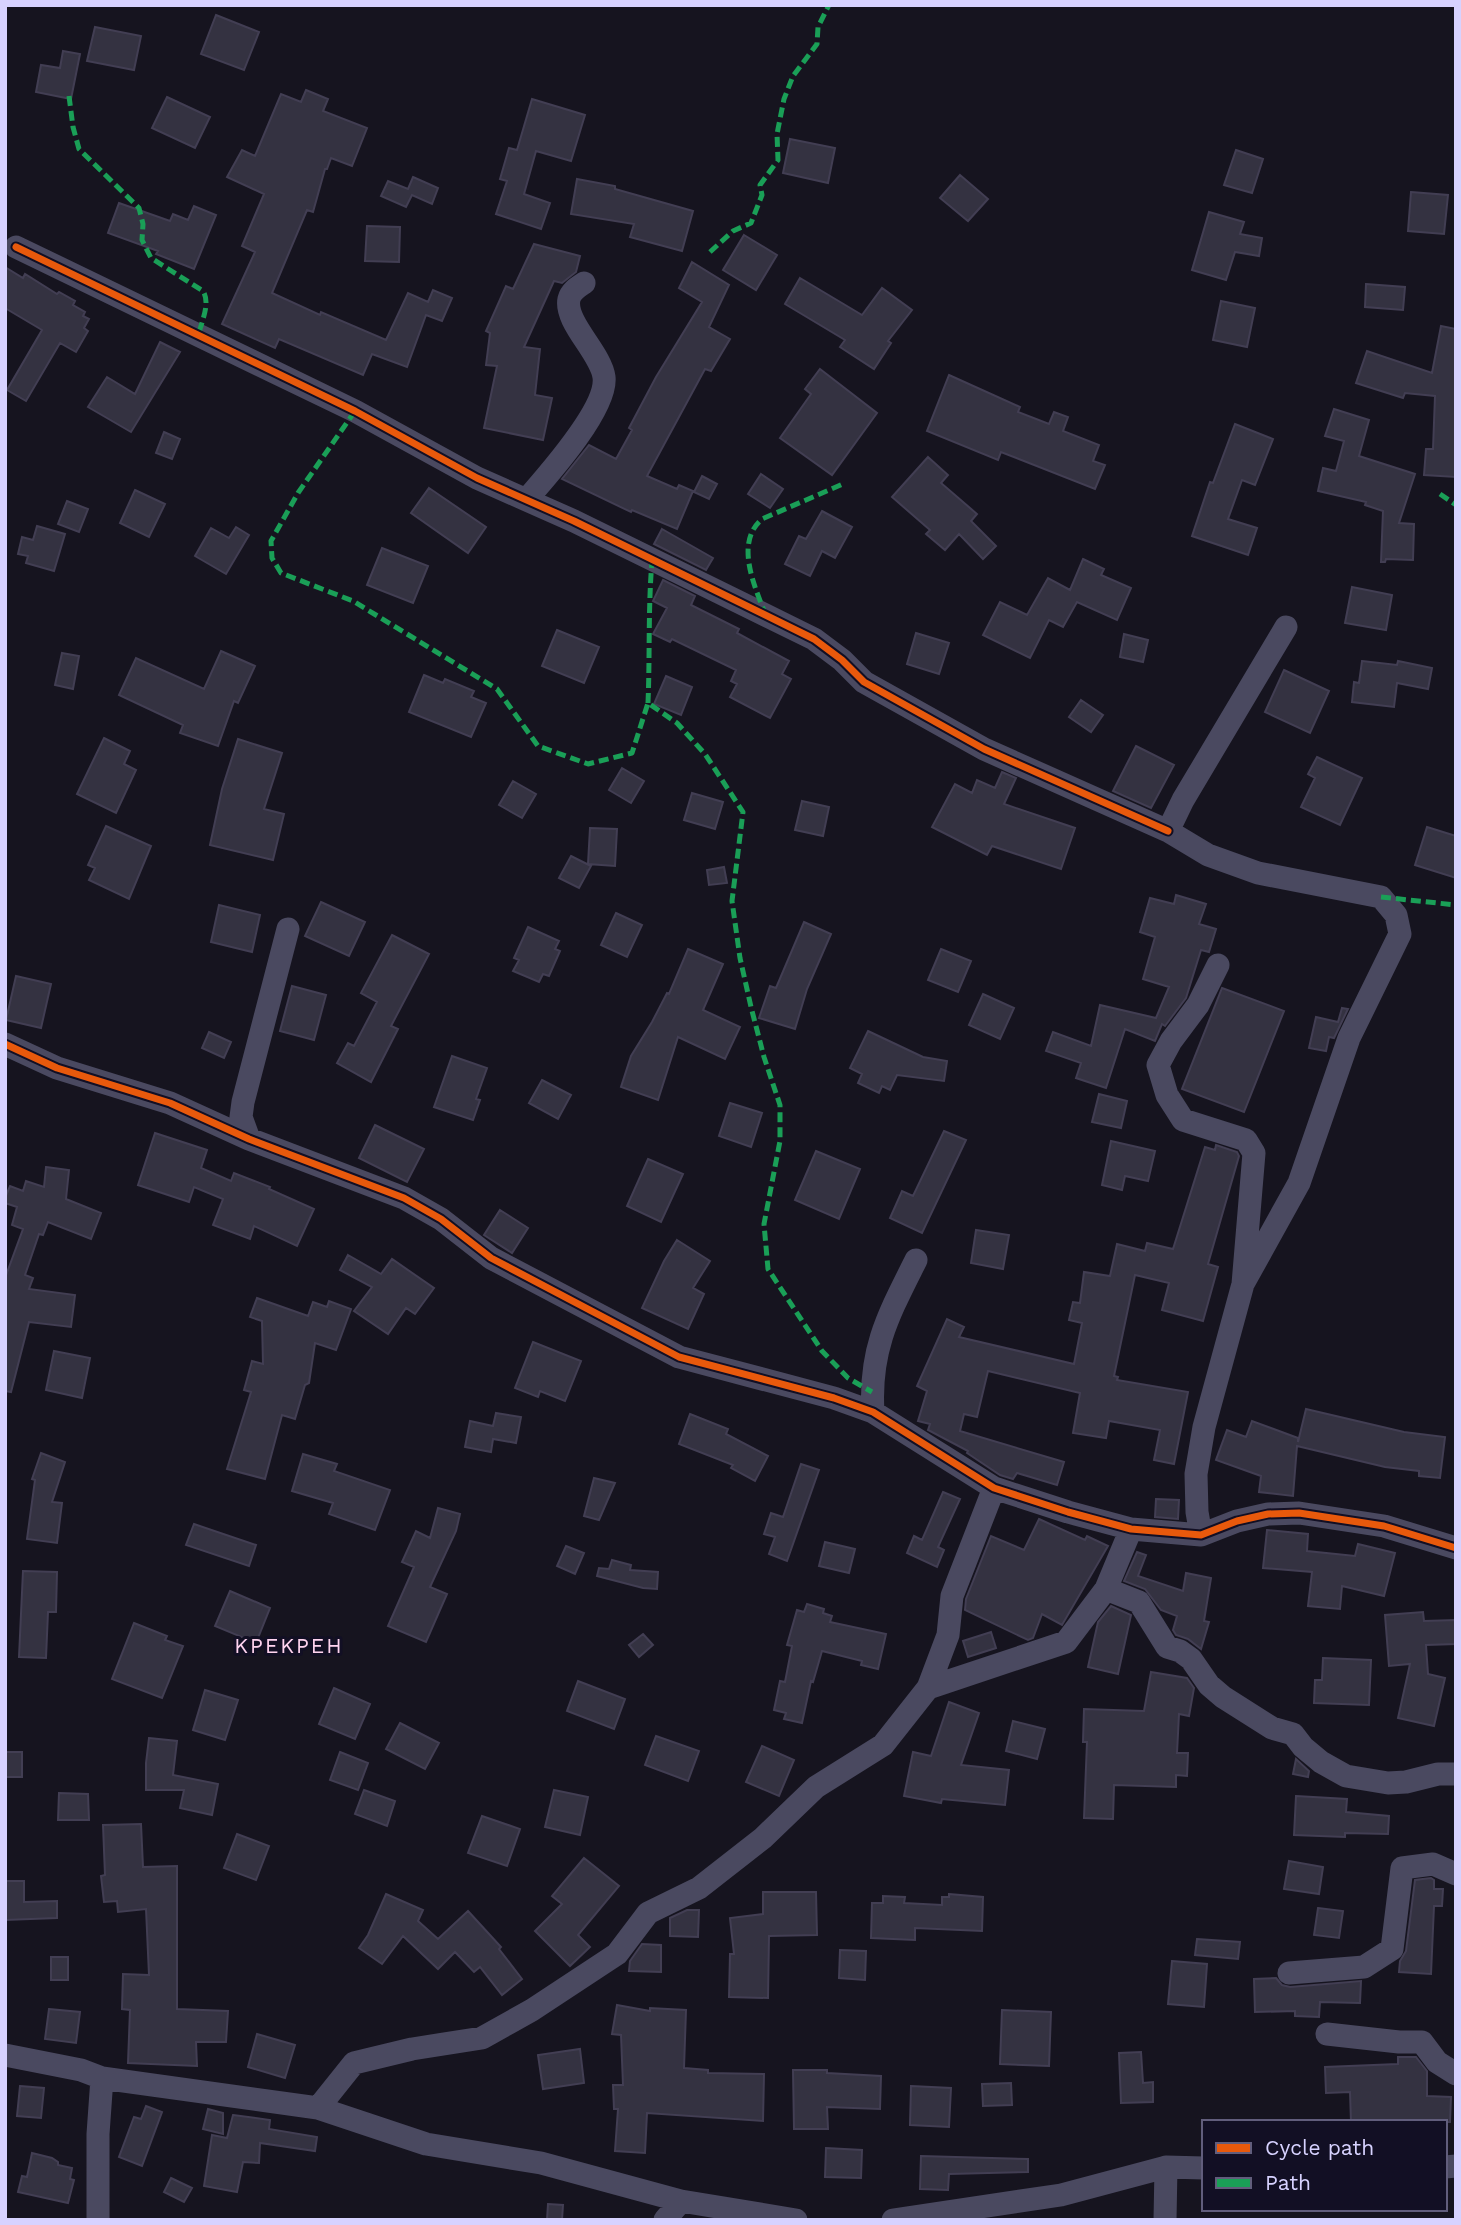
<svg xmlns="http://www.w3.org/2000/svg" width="1461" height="2225" viewBox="0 0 1461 2225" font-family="'Work Sans',sans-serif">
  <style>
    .building { fill: #343241; stroke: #423e53; stroke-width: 2 }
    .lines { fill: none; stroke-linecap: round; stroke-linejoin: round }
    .minor { stroke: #4a4960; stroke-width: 23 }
    .quiet { stroke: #1a9f57; stroke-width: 5; stroke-dasharray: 10 5; stroke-linecap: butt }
    .cycleway-casing { stroke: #120f24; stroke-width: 11 }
    .cycleway { stroke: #e8590c; stroke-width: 7 }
    .labels { text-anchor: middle; stroke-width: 6; stroke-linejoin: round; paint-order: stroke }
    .neighbourhood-label { font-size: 21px; letter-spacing: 2px; fill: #ffd4ef; stroke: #120f24 }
  </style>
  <rect width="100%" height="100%" fill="#16141f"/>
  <path class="building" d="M216,15l43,17 -15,38 -43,-16z
    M95,27l46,9 -7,34 -47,-9z
    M63,51l17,3 -9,45 -35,-7 5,-27 19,3z
    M306,90l22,9 -5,12 44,17 -15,38 -21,-8 -4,11h-2l-12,43 -6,-2 -35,83 48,22 1,-3 65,28 22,-47 20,9 5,-12 19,8 -10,23 -16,-6 -19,52 -35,-13 -9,21 -84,-36 -4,9 -53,-24 33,-72 -13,-6 22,-52 -37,-17 15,-27 13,6 26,-62 20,8z
    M167,97l43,20 -15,31 -43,-20z
    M532,99l53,16 -14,46 -35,-10 -12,43 26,9 -9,26 -45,-15 11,-33 -7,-2 9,-31 8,2z
    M790,139l45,9 -7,35 -45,-10z
    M1236,150l27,9 -11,34 -28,-8z
    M960,175l28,24 -20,22 -28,-23z
    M413,177l25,11 -6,16 -20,-9 -6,12 -25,-11 7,-15 20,8z
    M577,179l38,7v3l78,22 -11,40 -52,-14 4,-13 -63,-10z
    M1411,192l37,3 -4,39 -36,-3z
    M119,203l51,18 3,-7 15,6 6,-14 22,9 -22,54 -38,-15 2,-3 -50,-18z
    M1209,212l35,10 -4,12 22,4 -3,18 -24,-4 -9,28 -34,-10z
    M367,226l33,1 -1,35 -34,-1z
    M744,235l33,20 -21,35 -33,-20z
    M534,244l46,12 -4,16 -14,11 -8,-2 -30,66 16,2 -5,46 17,3 -9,42 -59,-12 13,-62 -11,-1 4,-32 -4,-2 20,-45 7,3z
    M692,262l37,23 -20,42 21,12 -19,32 -6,-2 -58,107 30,13 2,-4 14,6 -16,38 -45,-19 -1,2 -69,-33 27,-34 27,14 16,-29 -3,-2 27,-51 46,-75 -23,-14z
    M5,267l18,11 2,-4 32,20 2,-2 16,9 -2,4 12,7 -2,4 6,3 -5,9 4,3 -12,21 -16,-9 -34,58 -19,-11 35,-60 -37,-22z
    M800,278l62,37 20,-27 30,22 -24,31 3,2 -17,26 -34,-22 5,-7 -60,-36z
    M1366,284l39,3 -2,23 -38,-3z
    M1221,301l34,7 -8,39 -34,-7z
    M1441,326l15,3v148l-32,-2 2,-26h7l2,-53 -30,-3 -2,5 -47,-15 11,-32 65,22z
    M160,342l20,10 -49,80 -43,-25 19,-30 28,17z
    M820,369l57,44 -45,62 -52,-37 31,-44 -6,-5z
    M949,375l71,32 -2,5 31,12 5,-12 14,5 -5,14 36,14 -6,16 12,4 -10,24 -94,-37 -3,8 -71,-29z
    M1334,409l35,11 -10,36 56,18 -16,49 15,1 -1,36 -27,-1 -1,3h-4l2,-51 -18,-6 1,-3 -48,-11 5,-23 13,3 8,-30 -19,-5z
    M1235,424l38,15 -18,46 -13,-5 -14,39 29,9 -9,27 -56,-19 18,-54 3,1z
    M164,432l16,7 -8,20 -16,-6z
    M928,457l20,18 -7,8 36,31 -6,7 25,25 -13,13 -24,-25 -14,16 -19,-16 4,-4 -38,-33z
    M761,474l22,15 -13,19 -22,-14z
    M702,476l15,8 -8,15 -15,-7z
    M429,488l57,39 -18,26 -57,-40z
    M135,490l30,14 -16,33 -29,-14z
    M67,501l21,8 -9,23 -21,-8z
    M822,511l30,16 -17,31 -13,-7 -12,25 -25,-12 14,-28 7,3z
    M37,526l28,8 -11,37 -28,-8 2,-7 -10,-2 4,-17 11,3z
    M236,527l13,8 -23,39 -31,-18 16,-28 18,10z
    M662,529l51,29 -7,12 -52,-26z
    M382,548l46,18 -15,37 -46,-18z
    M1083,559l21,10 -3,6 30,13 -14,32 -40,-18 -14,25 -14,-7 -19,38 -47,-23 17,-33 27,13 21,-37 22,12z
    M663,580l32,16 -4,9 48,24 -2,4 52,28 -7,13 9,5 -21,39 -40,-21 7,-13 -6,-3 5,-11 -64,-31 -2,3 -17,-8 14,-26 -14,-7z
    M1352,587l40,8 -6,35 -41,-7z
    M557,630l42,17 -15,36 -42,-17z
    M916,633l33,10 -10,31 -32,-10z
    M1124,634l24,6 -5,22 -23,-5z
    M221,651l34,15 -17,37 -4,-2 -16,45 -38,-13 3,-8 -64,-30 17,-37 68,31z
    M62,653l17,3 -6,33 -18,-4z
    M1362,661l35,4 1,-4 34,7 -4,21 -31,-6 -3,24 -42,-5 2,-20 5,1z
    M1284,670l45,21 -19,42 -45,-21z
    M424,675l19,8 2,-4 29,12 -3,6 15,6 -15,34 -62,-25z
    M666,676l26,11 -11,28 -27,-11z
    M1081,700l22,15 -12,17 -22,-15z
    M104,738l26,13 -6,13 12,6 -20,43 -39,-19z
    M238,739l44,14 -18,56 20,5 -11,46 -63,-15 12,-56z
    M1136,746l38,19 -23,43 -38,-17z
    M1317,757l45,21 -22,47 -39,-18 14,-29 -7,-4z
    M622,768l22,13 -13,22 -22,-13z
    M1002,772l14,6 -12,26 71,24 -14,41 -69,-23 -5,9 -55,-28 23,-43 17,9 5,-13 18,8z
    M513,781l23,13 -14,24 -23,-13z
    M692,793l31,9 -8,27 -31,-9z
    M802,801l27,6 -6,29 -28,-6z
    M106,826l45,20 -22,53 -40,-19 6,-12 -7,-3z
    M1427,827l29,9v42l-41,-13z
    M590,828l27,1 -2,37 -27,-2z
    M571,856l20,10 -12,22 -20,-10z
    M724,867l3,16 -18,2 -2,-15z
    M1176,895l30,9 -7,20 17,5 -7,23 -8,-2 -15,48 -21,28 -3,-2 -7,17 -30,-12 -19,59 -30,-10 5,-15 -35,-12 7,-19 38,14 9,-41 56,13 13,-31 -26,-8 12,-42 -15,-5 10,-34 24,6z
    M321,902l44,20 -16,34 -44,-20z
    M219,905l41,10 -8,37 -41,-10z
    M616,913l26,12 -15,32 -26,-12z
    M804,922l27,12 -24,55 -12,40 -36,-11 11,-32 6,2z
    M528,927l31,14 -4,8 5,2 -11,25 -6,-2 -4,8 -26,-11 6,-11 -5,-2z
    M392,935l37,19 -38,72 7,3 -27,53 -34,-19 11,-20 6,3 23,-44 -16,-9z
    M688,949l35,15 -20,46 37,17 -15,32 -47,-22 -20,63 -37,-13 10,-31 21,-34 15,-29 2,1z
    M941,949l30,12 -13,31 -30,-12z
    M16,976l35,8 -10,44 -35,-8z
    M292,986l34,9 -12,45 -34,-9z
    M1222,988l62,23 -40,101 -62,-23z
    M983,994l31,14 -14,31 -31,-14z
    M1342,1008l6,1 -14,29 -5,-1 -3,14 -17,-3 7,-31 22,5z
    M868,1031l55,26 24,4 -3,20 -47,-6 -7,15 -8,-4 -3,7 -21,-10 4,-9 -12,-6z
    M209,1032l22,10 -7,16 -22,-10z
    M452,1056l35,12 -11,31 4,1 -7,20 -39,-13z
    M542,1080l29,15 -13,24 -29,-16z
    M1099,1094l28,7 -6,27 -29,-6z
    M730,1103l32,10 -11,34 -32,-11z
    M375,1125l49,24 -17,33 -48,-24z
    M944,1131l22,9 -44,93 -32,-15 12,-27 11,5z
    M155,1133l52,17 -6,18 30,13 3,-8 36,14 -1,2 45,20 -17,37 -43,-20 -4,13 -37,-14 10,-26 -29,-12 -5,15 -51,-17z
    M1111,1141l44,10 -7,30 -23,-5 -3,14 -20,-5z
    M1216,1145l21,7 2,4 -31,108 10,3 -15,54 -41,-11 7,-27 -34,-8 -21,101 4,1 -1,3 71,12 -14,72 -20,-4 6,-30 -51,-9 -3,17 -33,-5 7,-40 -92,-22 -11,46 -13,-3 -4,17 104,31 -7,23 -40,-12 -4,6 -13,-4 -33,-22 1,-2 -40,-21 2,-6 -12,-3 9,-30 -10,-5 30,-67 17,8 -5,10 115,27 8,-41 -13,-3 4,-18 7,1 4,-31 26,4 7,-32 28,7 2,-8 26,6 32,-102 10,3z
    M816,1151l44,18 -21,50 -44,-19z
    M648,1159l35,15 -22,48 -34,-16z
    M46,1167l23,3 -3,29 35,14 -10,26 -43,-17 -5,13 -4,-1 -14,41 8,3 -4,11 46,6 -4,32 -42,-5 -18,70 -6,-1v-113l18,-49 -11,-4 5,-18 -12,-4v-5l5,-12 13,5 3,-10 18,6z
    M500,1210l28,18 -16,25 -28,-18z
    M976,1230l33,5 -6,34 -32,-6z
    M677,1240l33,21 -17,27 11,6 -16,35 -46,-21 22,-47z
    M348,1255l33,19 11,-15 42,29 -19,26 -9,-6 -18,26 -34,-23 18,-24 -32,-17z
    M257,1298l51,18 5,-14 14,5 2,-6 22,8 -15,41 -21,-7 -6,40 -4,2 -10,34 -13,-4 -17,64 -38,-10 24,-77 -7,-2 8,-29 11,3 -1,-43 -12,-4z
    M533,1342l48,19 -16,40 -25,-10 -2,6 -23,-9z
    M54,1351l36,7 -8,40 -36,-8z
    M1306,1409l98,23 41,5 -5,41 -21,-2v-5l-34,-4 -88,-21 -4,50 -34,-4 2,-16 -45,-16 11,-30 19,7 6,-16 46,17v4z
    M496,1413l25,4 -5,26 -23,-4 -2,13 -26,-5 5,-26 23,5z
    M690,1414l38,15 -2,5 42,22 -13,25 -24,-13 2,-3 -54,-21z
    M41,1453l24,9 -13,40 10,1 -5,40 -30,-4 8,-59 -3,-1z
    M303,1454l34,10 -3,7 56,19 -15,40 -46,-16 4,-11 -41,-12z
    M801,1464l18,6 -32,91 -18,-7 6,-17 -11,-3 7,-21 12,4z
    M594,1478l21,5 -16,37 -15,-4z
    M943,1492l17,7 -22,48 6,3 -7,17 -30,-14 7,-17 8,4z
    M1156,1499l23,1 -1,19 -23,-2z
    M438,1508l22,6 -4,17 -26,56 17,7 -21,48 -38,-16 26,-59 -12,-5 14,-31 14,7z
    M1039,1519l46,21 2,-4 21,10 -46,79 -20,-11 -9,24 -5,2 -63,-30 1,-11 25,-63 33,14z
    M194,1524l62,21 -7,21 -63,-21z
    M1267,1530l41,4 -1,17 48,5 3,-12 37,9 -11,43 -42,-10 -2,23 -32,-3 4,-34 -49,-4z
    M825,1542l30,7 -6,24 -30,-7z
    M566,1546l18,7 -9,21 -18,-8z
    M1137,1552l9,3 -8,21 45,15 3,-18 25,5 -7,43 5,1 -8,27 -13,-10 -12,-4 -3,-5 4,-14 -16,-6 -16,-21 -21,-8z
    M612,1560l19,5 -1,5 28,2 -1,17 -14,-1 -46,-12 2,-8 10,1z
    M23,1571l34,1 -1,40h-8l-2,46 -27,-1z
    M230,1591l40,17 -14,35 -41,-17z
    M807,1604l17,5 -1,4 9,3 -2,6 56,12 -8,35 -17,-4 1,-4 -40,-10 -9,31 -2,-1 -9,42 -18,-4 2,-6 -12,-3 6,-29 5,1 7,-36 -5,-1 10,-35 7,2z
    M1111,1606l20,9 -13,59 -30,-7 10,-45z
    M1423,1612l1,9 32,-1v24l-30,1 2,29 17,4 -11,48 -36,-8 12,-54 -21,2 -4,-51z
    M134,1623l33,13 -2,4 18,6 -21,52 -50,-19z
    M991,1632l5,16 -28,9 -5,-16z
    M643,1634l10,11 -14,12 -10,-12z
    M1323,1658l48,2 -2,45 -55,-2 1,-23h7z
    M1151,1672l36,6 7,10 -5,28 -10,-2 -2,39h11l-1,23 -11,-1v12l-62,-2 -1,34 -29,-1 3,-76h-4l1,-33 60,2z
    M578,1681l47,18 -11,30 -47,-18z
    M334,1688l36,16 -15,35 -36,-15z
    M205,1690l33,10 -13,40 -32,-10z
    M949,1702l30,11 -18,52 48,5 -4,35 -63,-6 -1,4 -37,-7 9,-44 18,4z
    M1013,1721l32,8 -8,30 -31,-8z
    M400,1723l39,20 -14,26 -39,-20z
    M656,1736l43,15 -11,30 -43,-16z
    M149,1738l28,3 -4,34 45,9 -6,31 -32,-7 4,-18h-38v-27z
    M762,1746l32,14 -15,36 -33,-14z
    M5,1752h17v25h-17z
    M340,1752l28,11 -10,27 -28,-10z
    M1296,1759l13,12 -1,6 -15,-3z
    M364,1790l31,11 -8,25 -32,-12z
    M554,1790l34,7 -8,38 -35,-8z
    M59,1793l29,1 1,26h-31z
    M1296,1796l51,3 -1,13 43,4 -1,18 -43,-1v4l-51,-2z
    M482,1816l38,13 -13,37 -39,-13z
    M141,1824l2,43 34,-1v143l51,2 -2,31h-30l1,24 -69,-3 2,-53 -8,-1 1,-35 26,1 -3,-66 -28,3 -1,-11 -13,1 -3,-26 4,-1 -2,-50z
    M237,1834l32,12 -13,34 -32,-12z
    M584,1858l35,28 -41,49 12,12 -20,19 -35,-35 27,-27 -10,-8z
    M1289,1861l34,6 -4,27 -35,-5z
    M1431,1878l3,2v9h9l-1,17h-8l-3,68 -32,-2 1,-11 6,-10 9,-71z
    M5,1881h19v21l33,-1v17l-52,2z
    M763,1892h53l1,43 -48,1 -1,62 -39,-1 1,-43h4l-4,-36 33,-4z
    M386,1894l37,16 -5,11 20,18 30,-28 33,36 -2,2 23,30 -20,16 -22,-28 -6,5 -19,-20 -17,17 -35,-33 -21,28 -23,-16 9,-13z
    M949,1894l34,3 -1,34 -67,-3v12l-44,-2 1,-35h11v-7l22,1 -1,6 38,2v-8h7z
    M1318,1908l25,3 -4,27 -25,-3z
    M687,1910h12l-1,27 -28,-1v-18z
    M1197,1939l43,3 -2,17 -43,-4z
    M642,1944l19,1v27l-32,-1 1,-10z
    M840,1950l26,1 -1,29 -26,-2z
    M51,1957h17v23h-17z
    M1172,1961l35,3 -3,43 -36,-3z
    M1276,1978l6,7 8,2 71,-6 -1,22 -40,-1 -1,15 -24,-1v-5l-40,1 -1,-33z
    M617,2005l33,6v-3l36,2 -2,58 24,2v3l56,1 -1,47 -116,-8 -2,40 -30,-2 3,-42h-4l-1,-24h10l-2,-50 -9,-1z
    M49,2009l31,3 -4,31 -31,-4z
    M1002,2010l49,2 -2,54 -49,-2z
    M257,2034l38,11 -10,33 -37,-11z
    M580,2049l4,34 -41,6 -5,-34z
    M1141,2052l2,31 10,-1v20l-32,1 -2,-50z
    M1398,2057h18l11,14v25l24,1 -1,25h-99l-1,-30 -24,1 -1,-26 73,-3z
    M793,2070h34v3l54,3 -1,33 -53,-2 1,22h-34z
    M1011,2083l1,22 -29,1 -1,-22z
    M20,2086l24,2 -3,30 -24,-2z
    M911,2086l40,2 -2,39 -39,-2z
    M146,2106l16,6 -20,54 -23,-9 15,-40 7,2z
    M208,2109l15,4v21l-20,-5z
    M233,2115l37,5 -1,9 48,8 -2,14 -55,-8 -1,20 -16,-1 -6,30 -33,-6 8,-51 15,3z
    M826,2148l36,2 -1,28 -36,-1z
    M32,2153l20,5 6,4v3l14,3 -2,11 4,1 -6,23 -50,-11 4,-16 5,1z
    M921,2156l107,3v13l-79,2 -1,16 -28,-1z
    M171,2178l21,10 -8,14 -20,-10z
    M548,2204l15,1 -1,15h-15z"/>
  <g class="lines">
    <path class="minor" d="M16,247l339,164 122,67 97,43 240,118 28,21 22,22 120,67 184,82
      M527,499c21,-24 81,-91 77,-122 -3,-24 -40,-55 -35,-78 2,-8 9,-12 15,-16
      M5,1044l52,24 113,35 79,36 155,59 37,21 50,39 188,99 155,41 39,14 121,76 74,24 63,17 70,6 36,-14 31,-7 31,-1 85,13 72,22
      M249,1139l-8,-22 2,-15 45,-173
      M1243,1284l56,-101 50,-145 51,-104 -4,-19 -15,-18 -123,-24 -50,-18 -40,-24 15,-31 103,-173
      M873,1412c-4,-63 16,-98 43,-152
      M1201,1535l-4,-23 -1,-38 8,-47 39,-143 11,-131 -8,-13 -63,-20 -16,-25 -9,-30 13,-24 27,-36 20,-40
      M1106,1589l33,13 28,45 13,4 11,8 18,26 14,12 49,31 21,6 10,13 18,15 25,14 42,7 18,-1 32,-8h18
      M928,1688l138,-46 40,-53 25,-60
      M1289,1973l75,-6 28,-18 10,-81 31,-4 23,10
      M1327,2034l72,8h23l15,20 19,12
      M5,2055l76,15 21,8 216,30 36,-45 58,-14 70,-11 50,-28 85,-56 31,-41 51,-25 64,-50 53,-51 67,-42 45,-57 20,-53 4,-39 42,-108
      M318,2108l108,36 115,19 140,38 115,19
      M1445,2167l11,-1
      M98,2220v-86l4,-56
      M665,2220l16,-19
      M893,2220l168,-25 105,-28 38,1
      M1165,2220l1,-53"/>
    <path class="quiet" d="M69,96l4,31 6,22 60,59 4,16 -1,16 9,18 52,33c8,13 -2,31 -5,46
      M710,252l23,-21 18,-8 11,-28 -2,-10 18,-25 -1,-26 7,-35 9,-23 24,-32 1,-17 11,-22
      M355,411l-57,82 -27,48 1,17 9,15 72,28 144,88 41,57 50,18 44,-11 16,-50 29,20 28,31 38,58 -11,89 8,57 11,49 13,50 16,48v36l-16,83 4,45 54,82 26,27 24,14
      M1440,494l16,11
      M766,616c-11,-29 -32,-73 -4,-97l81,-35
      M648,703c2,-48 0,-95 4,-142
      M1381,897l75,8"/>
    <defs>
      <path id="cycleway" d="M16,247l339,164 122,67 97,43 240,118 28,21 22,22 120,67 184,82
        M5,1044l52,24 113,35 79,36 155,59 37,21 50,39 188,99 155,41 39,14 121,76 74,24 63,17 70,6 36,-14 31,-7 31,-1 85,13 72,22"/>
    </defs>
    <use href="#cycleway" class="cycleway-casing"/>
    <use href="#cycleway" class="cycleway"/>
  </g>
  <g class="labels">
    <g class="neighbourhood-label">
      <text x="289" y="1653">KPEKPEH</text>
    </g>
  </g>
  <rect width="1461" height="2225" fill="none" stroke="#d7d2ff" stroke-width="14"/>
  <rect x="1202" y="2120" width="245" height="91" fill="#120f24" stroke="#615d7c" stroke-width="2"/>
  <rect x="1216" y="2143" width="35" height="10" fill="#e8590c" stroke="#615d7c" stroke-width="2"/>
  <text x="1265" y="2155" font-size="21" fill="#d7d2ff">Cycle path</text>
  <rect x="1216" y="2178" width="35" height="10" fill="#1a9f57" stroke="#615d7c" stroke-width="2"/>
  <text x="1265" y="2190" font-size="21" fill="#d7d2ff">Path</text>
</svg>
